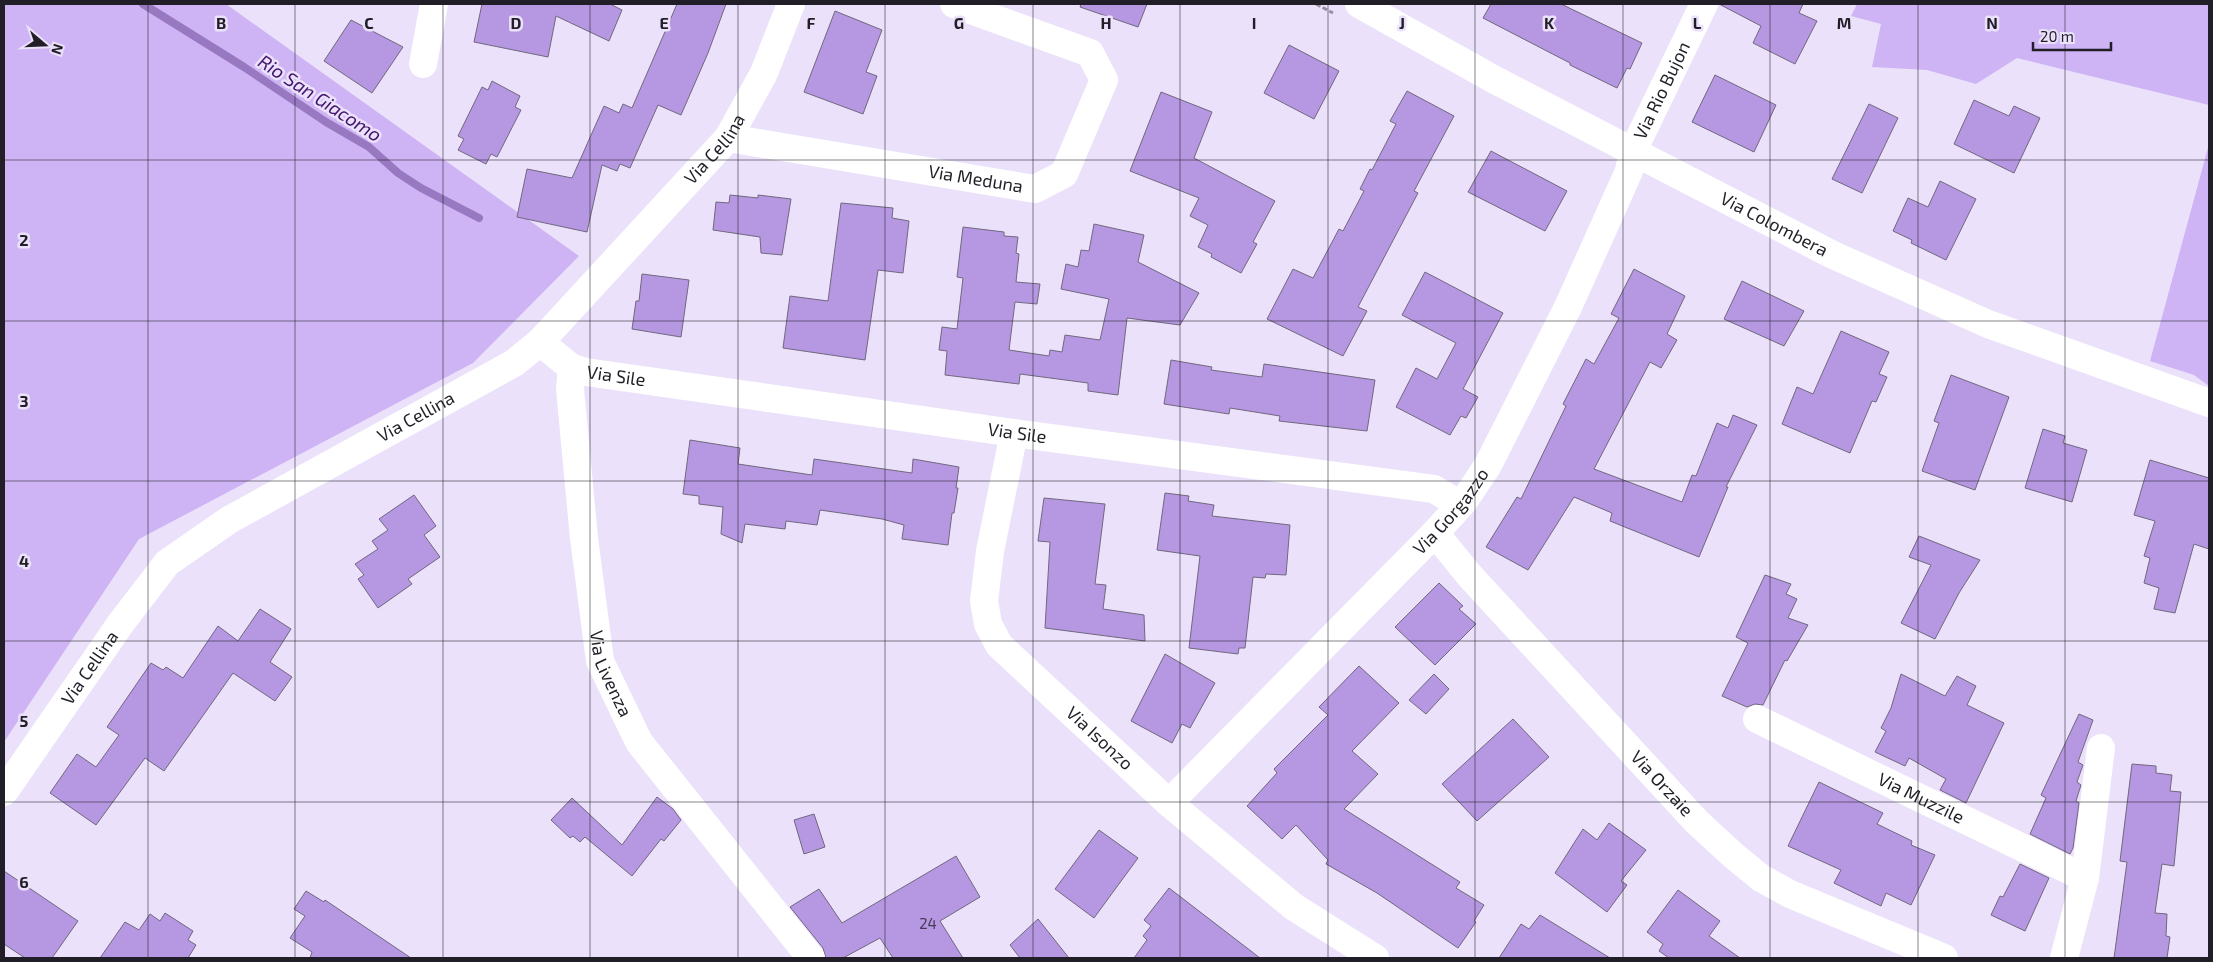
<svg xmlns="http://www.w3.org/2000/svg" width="2213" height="962" viewBox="0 0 2213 962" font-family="'Exo 2',sans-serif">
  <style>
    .green { fill: #ceb4f4 }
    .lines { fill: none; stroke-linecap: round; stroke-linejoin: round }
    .stream { stroke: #9879c1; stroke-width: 8 }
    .building { fill: #b697e2; stroke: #71687e }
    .path { stroke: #968fa2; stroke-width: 3; stroke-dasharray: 5 2.5; stroke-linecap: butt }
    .minor { stroke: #fff; stroke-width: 28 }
    .tertiary { stroke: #fff; stroke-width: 28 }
    .grid { fill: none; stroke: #211e27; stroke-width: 1; stroke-opacity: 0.55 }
    .labels { text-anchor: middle; stroke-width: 5; stroke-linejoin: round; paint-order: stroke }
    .number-label { font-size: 15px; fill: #463c56 }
    .street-label { font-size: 18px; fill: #211e27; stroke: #ebe1fb }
    .water-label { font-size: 19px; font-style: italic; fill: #42146b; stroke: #ebe1fb }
    .grid-label { font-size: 16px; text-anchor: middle; font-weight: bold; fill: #211e27; stroke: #ebe1fb; stroke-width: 5; stroke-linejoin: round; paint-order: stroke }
  </style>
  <rect width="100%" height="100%" fill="#ebe1fb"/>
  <path class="green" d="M4,4h222l353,252 -106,107 -334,176 -135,203z
    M1857,4h352v101l-192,-47 -41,26 -49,-14 -55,-3 9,-43 -30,-8z
    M2209,144v242l-15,-11 -44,-14z"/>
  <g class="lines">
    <path class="stream" d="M143,4l101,63 82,55 43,25 29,26 23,15 58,30"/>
  </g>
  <path class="building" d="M482,4h128l12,6 -13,31 -53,-25 -8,41 -74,-15z
    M677,4h49l-18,49 -27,62 -23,-10 -28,63 -10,-4 -3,7 -15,-6 -15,67 -70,-15 10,-48 45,9 32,-72 15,7 4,-9 9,4z
    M1081,4h66l-9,23 -58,-20z
    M1491,4h70l81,39 -12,26 -3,-1 -10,20 -47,-23v-2l-87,-45z
    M1719,4h84l-4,9 18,8 -22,43 -42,-21 8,-17z
    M835,11l47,19 -16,42 11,4 -14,38 -59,-22z
    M351,20l52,27 -31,46 -48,-32z
    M1289,45l50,26 -25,48 -50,-26z
    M1715,75l61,30 -22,47 -62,-30z
    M492,81l28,15 -5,11 6,3 -24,47 -6,-3 -5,10 -28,-14 6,-11 -6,-3 24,-49 6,3z
    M1407,91l47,25 -40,75 4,2 -60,114 9,4 -24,45 -76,-37 26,-50 20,9 26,-49 4,2 21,-40 -4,-2 10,-20 2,1 24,-46 -6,-3z
    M1161,92l51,20 -18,46 81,43 -22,41 4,2 -16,29 -30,-16 1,-3 -14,-7 10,-22 -18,-9 9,-18 -69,-27z
    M1974,100l35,16 5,-10 26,12 -26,55 -60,-29z
    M1869,104l29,14 -36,75 -30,-14z
    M1491,151l76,40 -22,40 -77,-39z
    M1940,181l36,18 -30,61 -35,-17 1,-3 -19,-9 15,-33 20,9z
    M730,195l28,3v-3l33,4 -9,56 -21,-2 -1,-16 -47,-7 3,-28 13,1z
    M841,203l52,5 -1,10 17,3 -6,52 -25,-3 -13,90 -82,-12 7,-52 38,5z
    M1094,224l50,11 -6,27 61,31 -19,32 -53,-7 -9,77 -30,-4v-8l-68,-9 -1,10 -74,-9 2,-24 -8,-1 3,-23 15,2 6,-51 -6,-1 6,-50 41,5v4l14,1 -2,16 3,1 -3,28 24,2 -3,20 -22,-2 -6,48 40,6 1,-6 12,2 3,-17 35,5 9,-41 -48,-10 5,-25 12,3 3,-17 8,1z
    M1634,269l51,27 -18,38 10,6 -16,28 -11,-6 -56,107 88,33 10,-27 4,1 21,-53 11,5 5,-13 24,10 -31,62h2l-29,70 -89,-36 2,-8 -38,-16 -46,73 -42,-23 31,-50 4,2 45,-93 -3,-2 23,-45 8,5 25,-46 -8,-4z
    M1425,272l78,41 -40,76 15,8 -12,21 -5,-2 -11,19 -54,-28 20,-39 21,11 19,-36 -54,-28z
    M642,274l47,6 -8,57 -49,-8 4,-28h3z
    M1742,281l62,30 -20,35 -60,-27z
    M1841,331l48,21 -10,22 8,3 -11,25 -4,-1 -22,52 -68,-29 15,-37 16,7z
    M1171,360l41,7 -1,3 51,7 2,-13 111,16 -8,51 -88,-10 1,-5 -50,-8 -1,6 -65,-10z
    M1951,375l58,22 -34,93 -53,-19 17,-48 -5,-2z
    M2043,429l22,7 -2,7 24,7 -15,52 -47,-14z
    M690,440l50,8 -2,16 74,11 2,-16 98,14 1,-14 46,8 -3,21h2l-4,25h-2l-4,32 -46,-6 2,-14 -22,-6 -62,-9 -3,15 -31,-4 -1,8 -40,-5 -3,19 -21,-9 2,-27 -24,-3v-8l-16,-2z
    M2150,460l59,18v71l-15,-5 -19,69 -21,-4 5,-21 -15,-5 6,-25 -6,-2 11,-35 -21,-6z
    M1165,493l24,3 -1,5 26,4 -2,11 78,9 -4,50 -20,-1 -1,4 -12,-1 -8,71h-6l-1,6 -49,-6 11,-92 -43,-6z
    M414,495l22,31 -12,9 16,22 -32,22 4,5 -34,24 -20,-29 6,-4 -9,-11 23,-15 -6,-8 16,-11 -9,-11z
    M1044,498l61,6 -10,80 11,1 -3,24 41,6 1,26 -100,-13 5,-86 -12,-1z
    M1919,536l61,24 -21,33 -24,46 -34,-16 30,-58 -22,-8z
    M1765,575l26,9 -5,10 11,5 -9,19 20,7 -21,36 -2,-1 -22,45 -8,-1 -8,3 -25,-11 26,-53 -12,-6z
    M1439,583l24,23 -4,3 17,15 -41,41 -40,-38z
    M260,609l31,20 -21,33 22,15 -17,24 -42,-28 -69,98 -19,-13 -49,67 -46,-32 27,-39 19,13 23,-32 -12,-8 44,-64 12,7 3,-3 17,11 35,-52 20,15z
    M1165,654l50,29 -25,45 -8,-4 -10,19 -41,-22z
    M1359,666l40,37 -47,48 26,23 -34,35 116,73 -4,6 28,17 -10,16 2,1 -18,26 -81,-55 -51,-29 2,-4 -32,-35 -14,14 -35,-33 30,-33 -3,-4 54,-54 -9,-8z
    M1434,674l15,15 -23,25 -17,-14z
    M1901,674l44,22 12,-20 19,10 -9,19 37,18 -38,80 -26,-13 6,-11 -37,-21 -4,8 -30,-14 11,-21 -5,-3 10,-20z
    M2079,714l14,6 -15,42 5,3 -6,17 4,3 -5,16 3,2 -6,45 -3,6 -40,-20 16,-36 -5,-3z
    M1513,719l36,38 -72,64 -35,-37z
    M2132,764l24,2v7l16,2 -2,16 11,1 -7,74 -12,-2 -7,49 12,1 -1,22 4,1 -3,21h-53l13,-96 -7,-1z
    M1819,782l64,31 -6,11 35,17 -1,4 24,10 -24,50 -25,-12 -5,13 -47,-23 7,-13 -53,-24z
    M657,797l16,12 8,11 -17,21 -3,-2 -29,37 -47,-39 -5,5 -7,-6 -3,2 -19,-18 21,-22 50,47z
    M814,814l11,33 -21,7 -10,-34z
    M1609,823l37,27 -25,31 6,4 -20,27 -52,-39 28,-44 14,11z
    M1099,830l39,28 -44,60 -39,-29z
    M956,856l24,41 -40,24 23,37h-70l-13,-20 -37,20h-17l-3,-10 -33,-41 29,-18 23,34z
    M2020,864l29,14 -24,53 -34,-16 9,-19 3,1z
    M4,871l74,50 -26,37h-27l-21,-14z
    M1169,888l91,70h-126l13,-18 -4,-4 8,-10 -7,-6z
    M1678,890l42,31 -11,15 31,22h-71l-10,-7 4,-7 -16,-12z
    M306,891l18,11 1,-2 86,58h-101l2,-6 -22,-14 15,-22 -11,-7z
    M165,913l28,18 -5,9 8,5 -8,13h-88l25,-36 14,8 11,-16 10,7z
    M1540,915l70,43h-111l22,-34 8,5z
    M1038,919l31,39h-49l-10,-13z"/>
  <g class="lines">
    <path class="path" d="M1316,4l17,9"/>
    <g class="minor">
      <path d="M423,64l11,-60"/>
      <path id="s1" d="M728,138l307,51 29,-15 40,-94 -14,-27 -136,-49"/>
      <path id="s2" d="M540,342l32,26 -2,21 14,149 16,123 39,81 172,216"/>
      <path id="s3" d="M572,368l14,4 428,61 420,56 26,16"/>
      <path id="s4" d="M1014,433l-24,118 -6,50 4,23 11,21 170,158 125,104 81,51"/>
      <path id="s5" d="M1435,533l34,42 228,247 37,34 27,22 29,16 154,64"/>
      <path id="s6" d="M1757,719l328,159"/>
      <path id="s7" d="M4,792l117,-169 46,-60 62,-43 285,-157 26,-21 188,-204 36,-65 27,-69"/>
      <path id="s8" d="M1169,803l266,-270 29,-32 24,-36 80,-158 61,-136 4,-20 71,-147"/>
      <path d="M2064,958l21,-80 16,-130"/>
    </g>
    <path class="tertiary" id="s9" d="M1359,4l136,76 338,175 155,69 221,79"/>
  </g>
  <path class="grid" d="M148,4v954M295,4v954M443,4v954M590,4v954M738,4v954M885,4v954M1033,4v954M1180,4v954M1328,4v954M1475,4v954M1623,4v954M1770,4v954M1918,4v954M2065,4v954M4,160h2205M4,321h2205M4,481h2205M4,641h2205M4,802h2205"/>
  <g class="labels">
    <g class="number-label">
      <text x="928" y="929">24</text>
    </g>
    <g class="street-label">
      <text dy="6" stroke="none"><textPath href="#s8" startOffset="879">Via Rio Bujon</textPath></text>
      <text dy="6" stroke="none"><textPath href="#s7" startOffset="976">Via Cellina</textPath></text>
      <text dy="6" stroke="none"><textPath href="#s1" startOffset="251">Via Meduna</textPath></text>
      <text dy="6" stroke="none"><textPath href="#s9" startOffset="470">Via Colombera</textPath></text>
      <text dy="6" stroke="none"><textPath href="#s3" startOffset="45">Via Sile</textPath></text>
      <text dy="6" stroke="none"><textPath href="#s7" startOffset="570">Via Cellina</textPath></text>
      <text dy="6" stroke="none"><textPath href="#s3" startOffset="450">Via Sile</textPath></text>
      <text dy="6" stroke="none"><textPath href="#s8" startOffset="406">Via Gorgazzo</textPath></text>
      <text dy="6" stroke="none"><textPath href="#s7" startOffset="151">Via Cellina</textPath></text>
      <text dy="6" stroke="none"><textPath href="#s2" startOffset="351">Via Livenza</textPath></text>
      <text dy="6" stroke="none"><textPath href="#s4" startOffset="355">Via Isonzo</textPath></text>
      <text dy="6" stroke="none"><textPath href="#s5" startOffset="338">Via Orzaie</textPath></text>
      <text dy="6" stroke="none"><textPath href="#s6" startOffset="182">Via Muzzile</textPath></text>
    </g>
    <g class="water-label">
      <text transform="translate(320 98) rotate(33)" y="7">Rio San Giacomo</text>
    </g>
  </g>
  <g class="grid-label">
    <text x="221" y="29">B</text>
    <text x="369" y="29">C</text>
    <text x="516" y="29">D</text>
    <text x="664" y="29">E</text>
    <text x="811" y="29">F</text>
    <text x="959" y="29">G</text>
    <text x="1106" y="29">H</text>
    <text x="1254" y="29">I</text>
    <text x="1402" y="29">J</text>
    <text x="1549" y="29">K</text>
    <text x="1697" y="29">L</text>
    <text x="1844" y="29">M</text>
    <text x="1992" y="29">N</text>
    <text x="24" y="246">2</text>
    <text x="24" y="407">3</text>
    <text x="24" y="567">4</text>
    <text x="24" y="727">5</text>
    <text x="24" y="888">6</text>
  </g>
  <rect width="2213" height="962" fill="none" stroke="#211e27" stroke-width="10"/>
  <g transform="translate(45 45) rotate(109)" stroke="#ebe1fb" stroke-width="4" paint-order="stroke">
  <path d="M0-4L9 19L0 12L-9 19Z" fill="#211e27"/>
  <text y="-8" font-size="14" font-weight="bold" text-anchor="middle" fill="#211e27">N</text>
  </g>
  <path d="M2033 42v8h78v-8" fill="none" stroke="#211e27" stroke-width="2.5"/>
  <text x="2040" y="42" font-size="15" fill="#211e27" stroke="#ebe1fb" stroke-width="4" paint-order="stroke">20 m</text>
</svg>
